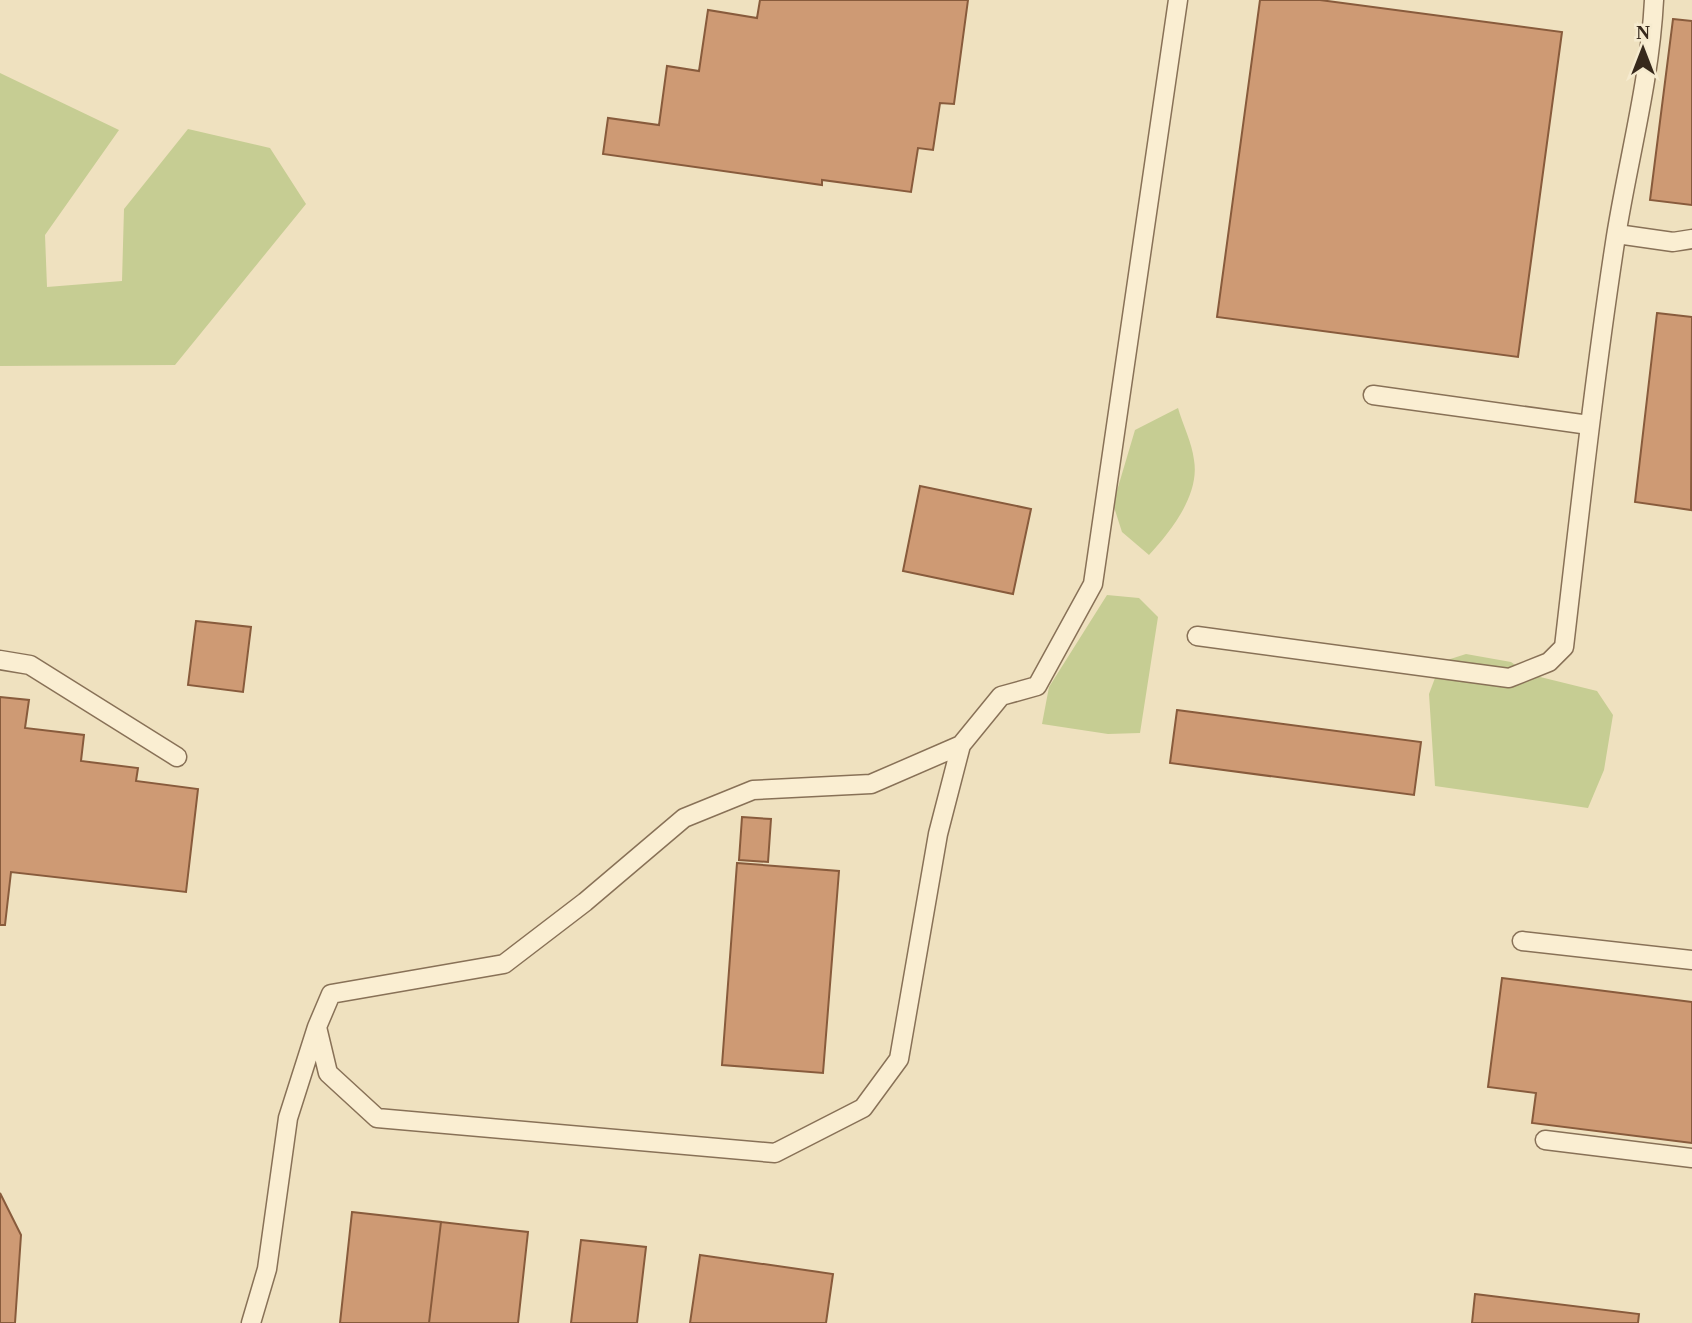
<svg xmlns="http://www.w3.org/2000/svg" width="1692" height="1323" viewBox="0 0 1692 1323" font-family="Georgia,serif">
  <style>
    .green { fill: #c6cd93 }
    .building { fill: #ce9a74; stroke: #885b3c; stroke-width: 2 }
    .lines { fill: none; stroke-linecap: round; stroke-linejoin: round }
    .lane-casing { stroke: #887157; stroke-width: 21 }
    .lane { stroke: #faeed2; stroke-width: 18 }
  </style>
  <rect width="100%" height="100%" fill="#efe1bf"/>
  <path class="green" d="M0,73l119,57 -74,105 2,52 75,-6 2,-72 64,-80 82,19 36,56 -131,161 -175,1z
    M1178,408c5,17 14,35 16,52 6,35 -23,71 -45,95l-27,-23 -9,-28 22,-74z
    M1107,595l32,3 19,19 -18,116 -32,1 -66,-10 7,-37z
    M1466,654l45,8 17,12 69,17 16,24 -9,55 -16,38 -153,-22 -6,-92 12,-32z"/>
  <path class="building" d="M760,0h208l-14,104 -14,-1 -7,47 -15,-2 -7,44 -89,-12v5l-219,-31 5,-36 51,7 8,-59 32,5 9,-61 49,8z
    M1260,0h60l242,32 -44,325 -301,-40z
    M1673,19l19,2v184l-42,-5z
    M1657,313l35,4 -1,193 -56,-8z
    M920,486l111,23 -18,85 -110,-23z
    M196,621l55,6 -8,65 -55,-7z
    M0,697l29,3 -4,28 59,7 -3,26 57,7 -2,13 62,8 -12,103 -175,-20 -6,53h-5z
    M1177,710l244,32 -7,53 -244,-32z
    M742,817l29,2 -3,43 -29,-2z
    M737,863l102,8 -16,202 -101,-8z
    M1502,978l190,24v141l-160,-20 4,-30 -48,-6z
    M0,1193l21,42 -6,88h-15z
    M352,1212l89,10 -12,101h-89z
    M441,1222l87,10 -10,91h-89z
    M581,1240l65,7 -9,76h-66z
    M700,1255l133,19 -7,49h-136z
    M1475,1294l164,20 -1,9h-166z"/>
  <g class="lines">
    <defs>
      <path id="lane" d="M1617,234l56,8 19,-3
        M1373,395l216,30
        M1197,636l312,42 40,-16 15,-15c16,-138 31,-275 52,-411 13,-80 34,-156 38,-236
        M0,660l30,5 147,92
        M961,745l-90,39 -118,6 -69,28 -99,84 -81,62 -173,30 -14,33 11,46 49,45 398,35 88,-45 36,-49 39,-225 23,-89 40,-49 36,-10 56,-102 85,-584
        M1522,941l170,19
        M1545,1140l147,18
        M251,1323l16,-54 21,-151 29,-91"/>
    </defs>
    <use href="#lane" class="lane-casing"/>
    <use href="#lane" class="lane"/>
  </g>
  <g transform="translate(1643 49)" stroke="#f6ebcf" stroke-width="5" paint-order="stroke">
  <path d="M0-5L12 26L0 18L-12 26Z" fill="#37291c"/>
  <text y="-10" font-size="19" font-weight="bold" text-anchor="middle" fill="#37291c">N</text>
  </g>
</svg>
